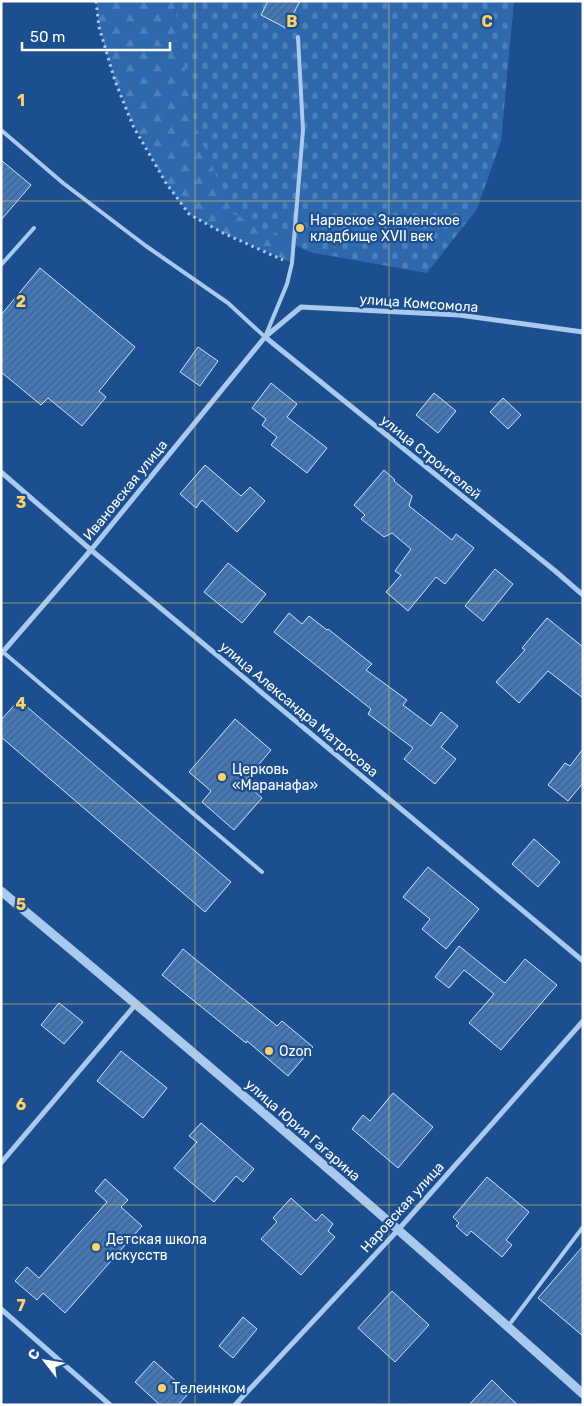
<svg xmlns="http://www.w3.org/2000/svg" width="584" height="1406" viewBox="0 0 584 1406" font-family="Rubik,sans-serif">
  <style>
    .forest { fill: url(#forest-firs) }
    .cemetery { fill: url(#cemetery-stones) }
    .building { fill: url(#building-hatch); stroke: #cfe3fa }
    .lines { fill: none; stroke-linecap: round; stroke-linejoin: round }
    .path { stroke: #a9c9ee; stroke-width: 3; stroke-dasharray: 2.5 4; stroke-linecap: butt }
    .service { stroke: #a9c9ee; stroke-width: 4 }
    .minor { stroke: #a9c9ee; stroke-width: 5 }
    .tertiary { stroke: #a9c9ee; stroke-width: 9 }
    .grid { fill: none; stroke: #ffd166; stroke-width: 1; stroke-opacity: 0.55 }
    .poi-dot { fill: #ffd166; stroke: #1b4f8f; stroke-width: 2 }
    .labels { text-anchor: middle; stroke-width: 4.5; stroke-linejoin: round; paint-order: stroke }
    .poi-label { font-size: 14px; fill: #fff; stroke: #1b4f8f; text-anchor: start }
    .street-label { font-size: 14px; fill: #fff; stroke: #1b4f8f }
    .grid-label { font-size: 16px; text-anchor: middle; font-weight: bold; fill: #ffd166; stroke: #1b4f8f; stroke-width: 4.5; stroke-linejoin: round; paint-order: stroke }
  </style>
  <defs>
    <pattern id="forest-firs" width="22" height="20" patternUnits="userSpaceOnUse" patternTransform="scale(1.25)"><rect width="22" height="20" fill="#2e69ad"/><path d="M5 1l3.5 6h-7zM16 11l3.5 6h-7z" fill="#4d80b9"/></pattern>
    <pattern id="cemetery-stones" width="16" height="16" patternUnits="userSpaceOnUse" patternTransform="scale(1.25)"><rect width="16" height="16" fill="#2e69ad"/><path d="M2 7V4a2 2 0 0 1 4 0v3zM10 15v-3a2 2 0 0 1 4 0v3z" fill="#4d80b9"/></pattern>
    <pattern id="building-hatch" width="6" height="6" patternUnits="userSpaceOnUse" patternTransform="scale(1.25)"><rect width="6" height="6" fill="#4478b7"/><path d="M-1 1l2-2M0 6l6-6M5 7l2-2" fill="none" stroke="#486282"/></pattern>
  </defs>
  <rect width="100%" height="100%" fill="#1b4f8f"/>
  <path class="forest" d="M96,1h78l20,122 100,121 -2,19 -69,-30 -34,-19 -23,-31 -32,-57 -19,-45 -16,-54z"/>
  <path class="cemetery" d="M174,1h340l-13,140 -24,68 -50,64 -118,-21 -77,-39 -38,-90z"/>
  <path class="building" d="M268,1h32l-14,27 -25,-13z
    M1,160l30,25 -30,35z
    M40,268l95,79 -36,44 7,6 -24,29 -34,-28 -7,7 -40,-33v-57z
    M198,347l20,14 -18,25 -20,-14z
    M271,383l26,21 -10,13 40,31 -20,25 -36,-28 6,-8 -15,-12 4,-6 -14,-11z
    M434,393l22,18 -18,22 -22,-18z
    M503,398l18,17 -13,14 -18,-17z
    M205,465l36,31 9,-9 15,14 -28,31 -35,-32 -6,8 -16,-14z
    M384,470l11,10 -1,1 18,15 -3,10 43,34 4,-6 18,14 -29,36 -9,-7 -28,34 -22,-19 15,-17 -6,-4 16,-22 -19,-16 -8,4 -23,-18 4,-4 -11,-10z
    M228,563l38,31 -24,29 -38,-31z
    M495,569l18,15 -30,37 -18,-15z
    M289,613l13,11 7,-8 18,14 1,-1 44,35 -6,6 41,30 -4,5 28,21 10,-14 17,14 -17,21 15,12 -21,25 -31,-25 9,-11 -45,-34 3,-5 -97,-77z
    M547,618l36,29v51l-35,-27 -29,32 -23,-21 29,-32 -3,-2z
    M19,700l212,182 -26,30 -204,-175v-17z
    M235,719l36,31 -27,32 18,16 -28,32 -32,-28 9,-11 -22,-19z
    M583,749v34l-15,18 -20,-16 17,-22 5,3z
    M534,839l26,23 -22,25 -26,-23z
    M428,867l51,42 -33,40 -24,-20 8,-10 -27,-22z
    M459,946l46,37 20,-24 32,26 -56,65 -32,-27 25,-29 -30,-24 -15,18 -14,-11z
    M183,949l94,77 5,-5 31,26 -25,29 -41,-35 -1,2 -84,-68z
    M59,1003l24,19 -19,22 -23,-19z
    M121,1051l46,37 -24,30 -46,-37z
    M393,1093l40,34 -35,41 -46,-39 11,-14 7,6z
    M201,1123l53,46 -11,13 -7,-6 -22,26 -40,-34 23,-26 -8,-6z
    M487,1177l42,35 -23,28 6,5 -10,12 -31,-26 -4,5 -11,-10 3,-3 -6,-6z
    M105,1179l23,21 -7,7 21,19 -77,87 -22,-20 -6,7 -22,-19 12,-14 12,11 68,-76 -12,-11z
    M291,1198l25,23 6,-7 11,10 -5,7 7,6 -34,38 -40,-36 16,-17 -4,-4z
    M583,1246v90l-45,-38z
    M392,1291l37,34 -34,37 -37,-34z
    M243,1317l14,12 -24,29 -14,-12z
    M154,1361l35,32 -11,12h-18l-25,-23z
    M492,1380l15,15 11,10h-49z"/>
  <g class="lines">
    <path class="path" d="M96,1l3,26 16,54 18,45 33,57 23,31 34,19 60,27"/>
    <path class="service" d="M1,130l62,53 83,63 82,57 37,34 22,-53 5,-21 11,-133 -5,-93
      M1,265l33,-37
      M3,652l259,220
      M509,1325l74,-98"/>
    <path class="minor" d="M265,337l289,233 29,25
      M1,472l90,78 492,411
      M1,654l90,-104 174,-213 36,-30 158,8 124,17
      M1,1163l135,-159
      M1,1309l109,96
      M235,1405l163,-175 185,-209"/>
    <path class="tertiary" d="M1,891c197,164 391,331 582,503"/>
  </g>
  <path class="grid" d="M195,1v1404M389,1v1404M1,201h582M1,402h582M1,603h582M1,803h582M1,1004h582M1,1205h582"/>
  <g class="poi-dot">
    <circle cx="300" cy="228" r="5"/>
    <circle cx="222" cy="777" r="5"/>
    <circle cx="269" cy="1051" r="5"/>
    <circle cx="96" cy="1247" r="5"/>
    <circle cx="162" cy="1388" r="5"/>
  </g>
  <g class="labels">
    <g class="poi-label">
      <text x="310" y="225">Нарвское Знаменское<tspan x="310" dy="16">кладбище XVII век</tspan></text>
      <text x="232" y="774">Церковь<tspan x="232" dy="16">«Маранафа»</tspan></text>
      <text x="279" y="1056">Ozon</text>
      <text x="106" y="1244">Детская школа<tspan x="106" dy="16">искусств</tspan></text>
      <text x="172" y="1393">Телеинком</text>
    </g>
    <g class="street-label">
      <text transform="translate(419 303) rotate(4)" y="5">улица Комсомола</text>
      <text transform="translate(431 457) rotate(39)" y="5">улица Строителей</text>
      <text transform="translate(125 490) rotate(-51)" y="5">Ивановская улица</text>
      <text transform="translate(299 709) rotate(40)" y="5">улица Александра Матросова</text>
      <text transform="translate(303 1130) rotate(41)" y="5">улица Юрия Гагарина</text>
      <text transform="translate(402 1207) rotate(-48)" y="5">Наровская улица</text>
    </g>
  </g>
  <g class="grid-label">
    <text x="292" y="27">B</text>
    <text x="487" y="27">C</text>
    <text x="21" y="106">1</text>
    <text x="21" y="307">2</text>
    <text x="21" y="508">3</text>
    <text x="21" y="709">4</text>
    <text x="21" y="910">5</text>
    <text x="21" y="1110">6</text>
    <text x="21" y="1311">7</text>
  </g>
  <rect width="584" height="1406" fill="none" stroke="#ffffff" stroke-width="5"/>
  <g transform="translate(45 1361) rotate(301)" stroke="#1b4f8f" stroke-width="4" paint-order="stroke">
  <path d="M0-4L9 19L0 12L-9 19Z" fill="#ffffff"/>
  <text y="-8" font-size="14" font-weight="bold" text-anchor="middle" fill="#ffffff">С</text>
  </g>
  <path d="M22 42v8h148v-8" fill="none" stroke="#ffffff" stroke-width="2.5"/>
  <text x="30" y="42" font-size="15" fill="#ffffff" stroke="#1b4f8f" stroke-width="4" paint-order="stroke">50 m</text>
</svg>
